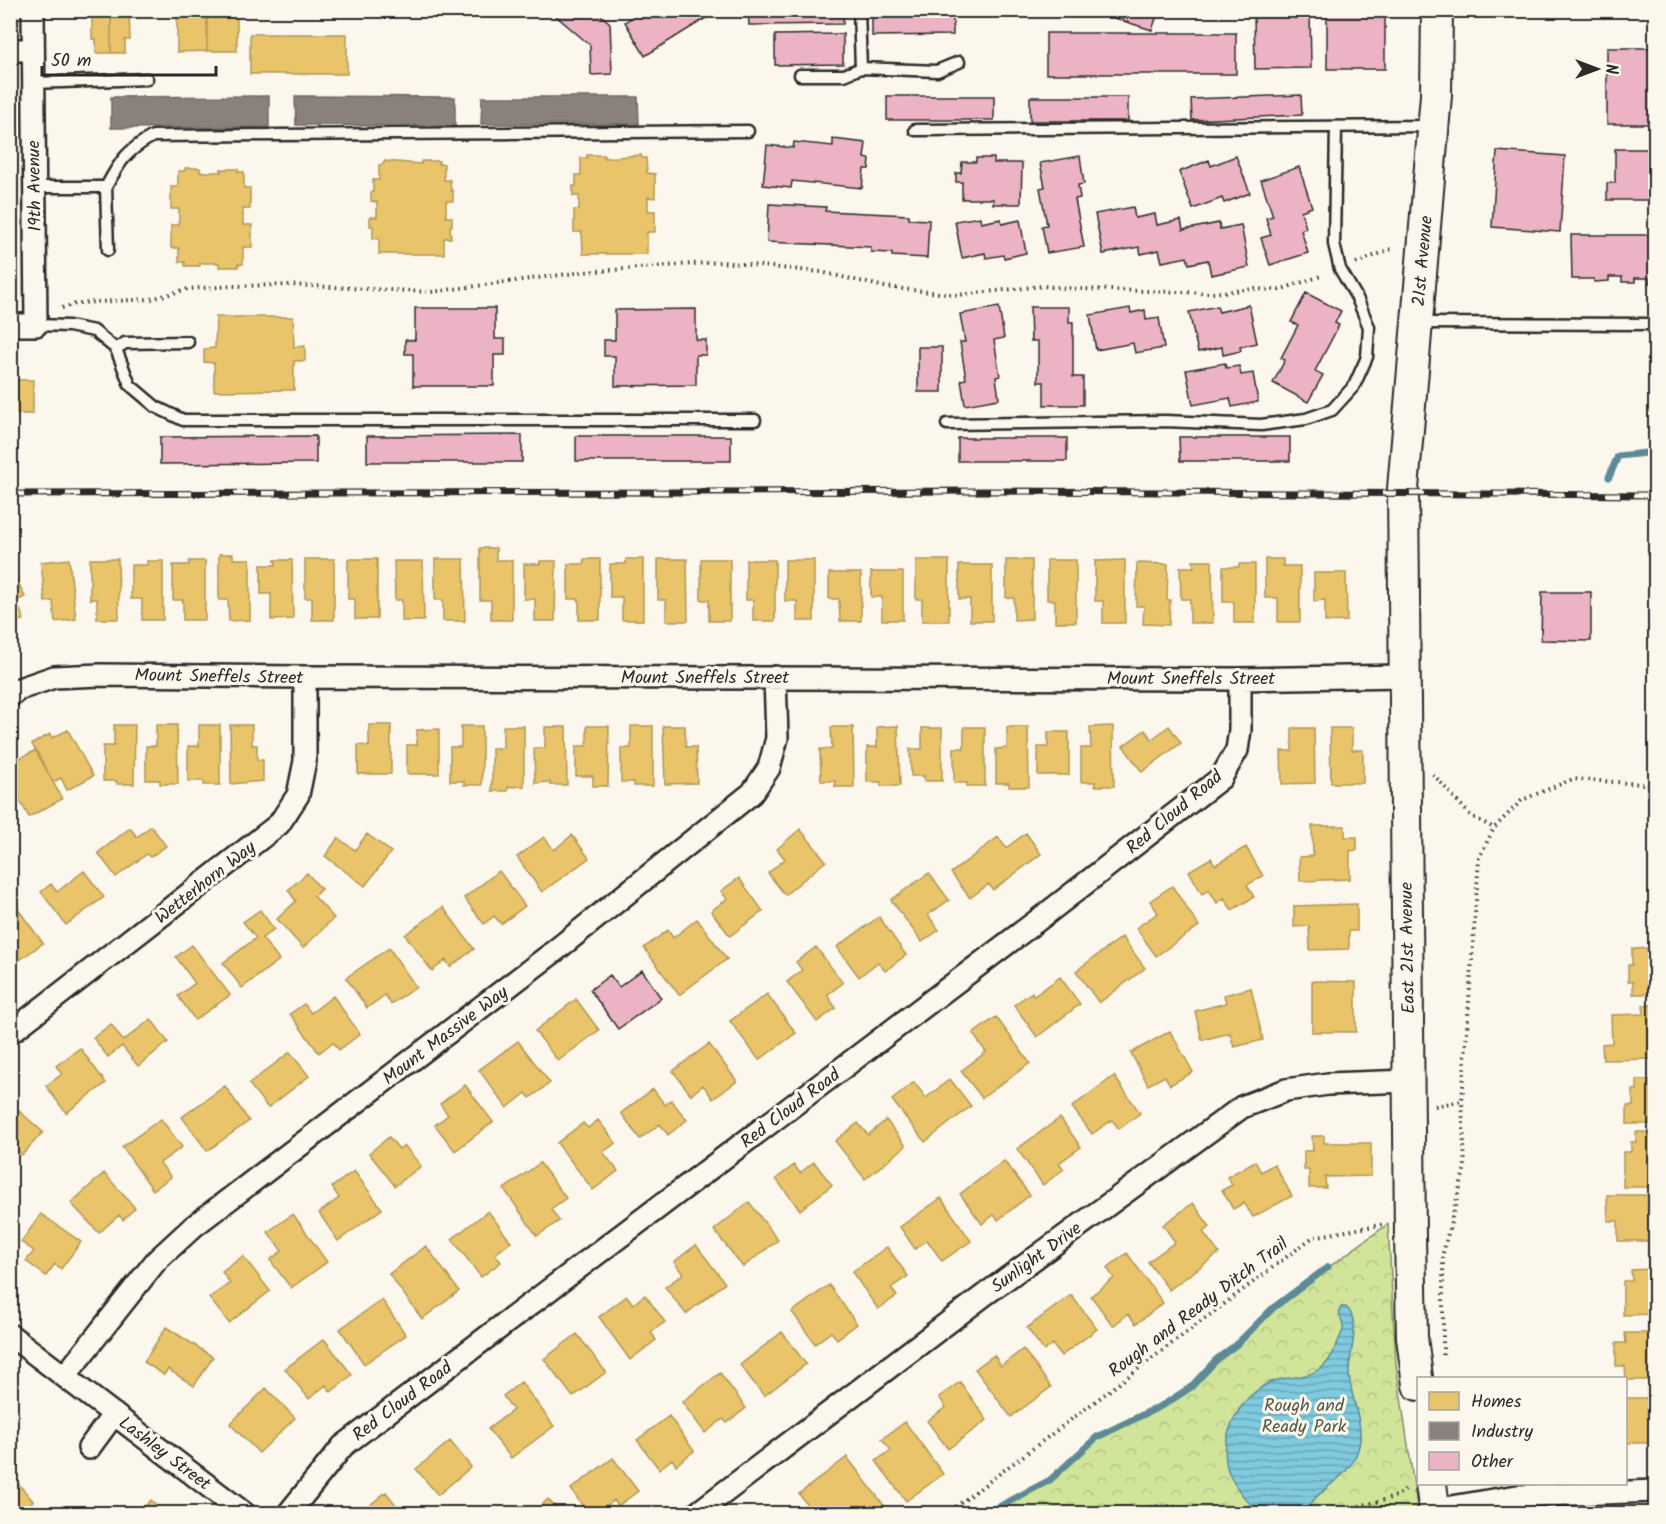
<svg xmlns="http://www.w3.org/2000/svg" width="1666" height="1524" viewBox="0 0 1666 1524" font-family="Kalam,sans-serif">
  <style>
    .park { fill: url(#park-crowns); stroke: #7e8862; stroke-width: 1.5 }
    .water { fill: url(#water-rules); stroke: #5d8a97; stroke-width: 1.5 }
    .homes { fill: #e9c46a; stroke: #b09657; stroke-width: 1.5 }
    .industry { fill: #8a817c; stroke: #6e6764; stroke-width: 1.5 }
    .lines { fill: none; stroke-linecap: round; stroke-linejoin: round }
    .stream { stroke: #5d8a97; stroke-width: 7 }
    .building { fill: #ecb3c4; stroke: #2b2b2b; stroke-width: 1.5 }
    .lane-casing { stroke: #2b2b2b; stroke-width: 15 }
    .street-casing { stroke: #2b2b2b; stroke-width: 26 }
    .secondary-casing { stroke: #2b2b2b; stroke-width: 34 }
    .path { stroke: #2b2b2b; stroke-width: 4; stroke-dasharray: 1.5 4.5; stroke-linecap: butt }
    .lane { stroke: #fbf7ec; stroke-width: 10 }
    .street { stroke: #fbf7ec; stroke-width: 21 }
    .secondary { stroke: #fbf7ec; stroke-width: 30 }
    .rail-casing { stroke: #2b2b2b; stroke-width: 7 }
    .rail { stroke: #fbf7ec; stroke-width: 4.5; stroke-dasharray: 14; stroke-linecap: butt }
    .labels { text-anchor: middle; stroke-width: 6; stroke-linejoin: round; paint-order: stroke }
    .street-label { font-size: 18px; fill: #2b2b2b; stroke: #fbf7ec }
    .park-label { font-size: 18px; fill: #545a47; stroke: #fbf7ec }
  </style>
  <defs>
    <pattern id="park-crowns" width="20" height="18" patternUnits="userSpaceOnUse" patternTransform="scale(1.5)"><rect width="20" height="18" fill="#d0e59a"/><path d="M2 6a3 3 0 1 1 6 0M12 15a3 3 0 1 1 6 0" fill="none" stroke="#b3c585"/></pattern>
    <pattern id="water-rules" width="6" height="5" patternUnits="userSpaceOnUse" patternTransform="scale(1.5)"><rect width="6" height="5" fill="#7fcadf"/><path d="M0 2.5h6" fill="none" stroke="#68a4b5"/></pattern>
  </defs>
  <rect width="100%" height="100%" fill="#fbf7ec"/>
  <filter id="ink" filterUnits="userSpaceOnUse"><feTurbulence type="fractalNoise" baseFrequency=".0167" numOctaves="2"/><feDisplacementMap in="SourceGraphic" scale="12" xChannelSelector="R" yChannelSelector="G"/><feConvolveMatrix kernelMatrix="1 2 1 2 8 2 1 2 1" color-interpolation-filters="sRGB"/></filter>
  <g filter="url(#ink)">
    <path class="park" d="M1388,1224l8,140 22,149 -433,1 65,-34 47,-43 68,-33 26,-17 26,-28 20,-15 36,-36z"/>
    <path class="water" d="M1341,1307h5c16,13 3,47 3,66 1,27 19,55 7,82 -10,25 -40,34 -51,58h-45c-11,-9 -22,-22 -29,-35 -16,-34 5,-77 36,-94 16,-9 37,-4 53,-15 12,-8 17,-26 23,-39 2,-9 -7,-14 -2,-23z"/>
    <path class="homes" d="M92,10h19v43h-15v-14h-4z
      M111,10h18l1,30h-5v13h-14z
      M177,10h30v41l-30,1z
      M207,10h30v41h-30z
      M250,34h97v40h-97z
      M587,155h17v3l37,-3 1,3h4l1,15 8,1v24l-7,-1v14h7v21h-8v22h-64l-1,-22h-8v-22h5v-14h-6v-10h3v-11h5v-17h6z
      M384,161l37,3v-3h18l-1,3h6v16h6l1,11h2v10h-7v16h6v9h-2l1,12h-7v16h-65v-16l-6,1v-13h-3v-9h7v-15l-6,-1v-9h2v-12h6v-15l5,-1z
      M185,168h15v4h21v-3h17v3h6v16h6v21h-7v16h9v22h-9v17h-5v3h-19v-4h-19v3h-15v-4h-6v-14h-8v-23h8v-16h-8v-22h7v-16h7z
      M216,317h77l1,30 11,-1v15h-11v29l-80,1v-28l-10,-1v-13l11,-1z
      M10,380h23v34h-23z
      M480,548h16v12h16v60h-21v-20h-11z
      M219,554h14v5h17v61l-21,1 -1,-21h-9z
      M69,559l7,60 -21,3 -2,-21 -8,1 -4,-40z
      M90,559h28l1,60h-22v-20h-7z
      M305,559h29v61h-22v-22h-7z
      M348,559h29v60h-22v-20h-7z
      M435,559h29l1,62h-22v-21h-8z
      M584,559h16v61h-21v-21h-11v-35h16z
      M626,559h17v61h-21v-23h-12v-33h16z
      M658,559h29l1,62h-22v-21h-8z
      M701,559h29v62h-21v-21h-8z
      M1265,559h18v7h17v56h-22v-24h-13z
      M275,560h17l1,59 -22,1v-26h-10v-29h15z
      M746,560h29v61h-22v-21h-7z
      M785,560h29v61h-17v-20h-12z
      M916,560h33v61h-27v-22h-6z
      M1006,560h26v59l-18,1v-22h-8z
      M1047,560h29v62h-21v-22h-8z
      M1125,560v63h-22v-22h-8v-40z
      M147,561h16v59h-21v-21h-11v-34h16z
      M189,561h16v59h-22v-20h-10v-35h16z
      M394,561h29l1,60h-22v-21h-7z
      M540,561h16l-1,60h-20v-22h-11v-35h16z
      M1193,561h19l1,62h-23v-24h-9l-1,-32h14z
      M1137,563l31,1 -1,36h3l-1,25 -26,-1 1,-18h-8z
      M1239,564h16v59h-21v-21h-11v-35h16z
      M10,565l15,32 -9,4 8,18 -14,6z
      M959,565h33v56h-22v-22h-11z
      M871,572h32v48h-21v-23h-11z
      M829,573h32v48h-21l-1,-22h-10z
      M1314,573h32l1,48 -22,1v-22l-11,1z
      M114,725h21l-1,59h-17v-3h-14v-35h11z
      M156,725h21l1,59h-18v-4h-14v-34h10z
      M199,725h21v60h-16v-4h-16v-35h11z
      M230,725h22v20h5v15h6v21l-32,3z
      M369,725h22v49h-33v-29l11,1z
      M461,726h21v59h-18v-4h-14v-34h11z
      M503,726h21v60l-16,1v4h-16v-43h11z
      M587,726h22l-1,60h-15v-10h-17v-30h11z
      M631,726h22v60h-19v-4h-13v-34h10z
      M663,726h22l1,21h10l1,36 -32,1z
      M898,726l2,60h-19v-4h-14v-35h10v-20z
      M1113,726l1,60h-19v-4h-14v-34h10l-1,-21z
      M1169,726l12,17 -39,29 -19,-26 22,-16 7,9z
      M545,727h21l1,58h-17v-3l-15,1 -1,-35h11z
      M831,727h22l1,60h-19v-6h-14l-1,-32h12z
      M964,727h21v59h-18v-3h-13v-35h10z
      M1007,727h21l1,60h-20v-4h-13v-34l11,-1z
      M922,728h20v53h-18v-5h-13l-1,-27h12z
      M1292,728h22l1,55 -33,1 -1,-33h11z
      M1330,728h22v22h11v33h-32z
      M439,729v45h-32v-29h10v-15z
      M68,730l25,46 -26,14 -6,-12 -8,4 -21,-38 18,-10 2,4z
      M1048,732h21v43h-31v-28h10z
      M36,750l26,49 -33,18 -19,-34v-16l7,-4 -1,-3z
      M151,826l15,20 -16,11 -3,-3 -31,23 -18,-24 32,-25 7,9z
      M1312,826h33v11h12v13l-7,1v28l-50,2 -1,-24 14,-1z
      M800,829l26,32 -41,34 -17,-22 17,-14 -8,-10z
      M1026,833l15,21 -48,36 -4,-6 -19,14 -19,-25 47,-36 8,11z
      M367,834l24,18 -26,34 -40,-30 13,-18 17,12z
      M572,835l17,23 -47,34 -25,-35 27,-20 10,13z
      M1246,847l17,29 -16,9 7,12 -22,13 -8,-12 -7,5 -8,-13 -7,4 -13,-23 22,-13 4,7z
      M84,871l20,26 -38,28 -25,-33 10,-8 6,8z
      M499,871l26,35 -24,18 -7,-8 -10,8 -20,-26z
      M307,873l14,16 -7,7 20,22 -31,30 -26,-29 19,-18 -8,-11z
      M929,873l20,27 -21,15 11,15 -17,12 -31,-42z
      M739,878l24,33 -33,25 -19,-25 16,-12 -6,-8z
      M1172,886l27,40 -43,30 -20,-28 22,-15 -8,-12z
      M1357,904v27h-8v18l-39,1 -1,-24 -15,1v-21z
      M443,907l31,42 -24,18 -4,-7 -14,11 -27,-36z
      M17,908l26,35 -33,24v-54z
      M260,910l14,19 -12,9 17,22 -37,28 -19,-25 33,-25 -13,-16z
      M879,917l27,38 -21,16 -7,-9 -19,15 -22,-30z
      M697,919l30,40 -48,36 -35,-47 24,-18 5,8z
      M1122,937l23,31 -46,35 -23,-32z
      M192,945l38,50 -35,25 -17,-24 17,-13 -19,-26z
      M816,947l27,36 -16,12 9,13 -19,14 -30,-40 15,-12 -6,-8z
      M389,948l27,39 -25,17 -6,-9 -18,13 -21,-30z
      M1656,948v46h-23v-12h-5v-17h4v-16z
      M1060,977l20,27 -43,33 -23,-32 18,-13 2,4z
      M1312,981l44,1v50h-44z
      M1251,988l12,52 -29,7 -4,-14 -28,7 -7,-29 31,-8 -2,-8z
      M767,994l29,39 -37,27 -29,-39z
      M333,996l27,38 -21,16 -6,-8 -14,11 -29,-39 14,-10 7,9z
      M576,999l23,31 -41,31 -23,-30z
      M1643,1005h13v54l-53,1 -1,-16 10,-1 -1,-28 33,-1z
      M996,1017l34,46 -48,35 -21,-27 25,-19 -13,-18z
      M151,1019l17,23 -30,24 -16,-20 -14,11 -15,-19 18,-14 12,17z
      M1170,1031l23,41 -23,13 -5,-9 -17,9 -17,-32z
      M518,1041l32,42 -20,15 -4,-5 -19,15 -28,-38z
      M709,1044l28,37 -24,18 -10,-14 -12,10 -18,-24z
      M80,1048l26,35 -40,30 -20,-27 16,-12 -6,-8z
      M290,1052l19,24 -41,32 -19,-24z
      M1114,1076l26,37 -21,16 -7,-9 -20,14 -20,-27z
      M950,1079l21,27 -46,36 -33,-42 22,-18 12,16z
      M1637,1080h19v44h-29v-18h6v-16h4z
      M465,1085l28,37 -38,29 -20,-26 13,-10 -8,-11z
      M225,1086l24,35 -42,30 -25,-34z
      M653,1089l12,16 6,-5 16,20 -19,15 -8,-11 -20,15 -19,-26z
      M10,1103l33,29 -21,23 -6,-6 -6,6z
      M1060,1118l21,29 -22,16 5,6 -21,16 -26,-36z
      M161,1119l21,28 -22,16 11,14 -18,13 -31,-43z
      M598,1120l18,23 -13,9 15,19 -25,19 -36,-47 26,-20 5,5z
      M886,1120l20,26 -41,33 -30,-38 23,-18 10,12z
      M1636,1132h20v55h-33v-35h8v-10h5z
      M1312,1136h12v7h47v33l-46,1 1,11h-17v-18h-5v-19h9z
      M389,1137l10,12 5,-4 17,21 -26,20 -26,-33z
      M1004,1161l26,34 -32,25 -4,-5 -12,9 -22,-30z
      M1255,1161l6,11 13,-8 18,32 -39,21 -9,-14 -11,6 -11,-19 10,-5 -5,-8z
      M814,1162l18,23 -32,25 -24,-31 18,-14 6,8z
      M540,1163l26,35 -15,11 8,12 -22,15 -33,-47z
      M354,1171l28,38 -44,32 -19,-28 20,-15 -7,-11z
      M104,1173l31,35 -12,12 -4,-5 -20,18 -28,-30z
      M1607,1195h49v58h-4v-12h-34v-20h-10z
      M941,1198l30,43 -29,20 -15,-21 -12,9 -15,-22z
      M749,1202l29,38 -35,27 -29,-37z
      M1193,1203l17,24 -7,5 16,21 -50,37 -21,-28 27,-20 -12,-17z
      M488,1211l23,31 -16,12 6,8 -20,15 -29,-38z
      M41,1214l40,28 -20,27 -6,-5 -9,12 -20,-15 8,-10 -13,-9z
      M293,1214l34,48 -36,26 -21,-28 12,-9 -14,-19z
      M696,1245l29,38 -39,31 -21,-27 18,-13 -9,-12z
      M426,1246l33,45 -37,28 -33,-45z
      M887,1247l21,29 -17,12 6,8 -19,13 -26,-37z
      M1127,1253l36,50 -27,21 -8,-10 -15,12 -22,-30 23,-18 -7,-10z
      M243,1256l27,35 -41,32 -20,-25 21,-15 -8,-11z
      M1652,1260h4v54l-33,1v-34h9l-1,-11 21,-1z
      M829,1285l28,39 -20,15 -6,-7 -16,12 -23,-32z
      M645,1295l20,27 -14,10 5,8 -26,20 -31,-43 28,-21 6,8z
      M1071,1295l26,34 -36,27 -9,-12 -8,7 -17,-23z
      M382,1300l24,35 -42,29 -24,-35z
      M1651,1323h5v57h-30l-1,-14h-9v-23h10l-1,-10h26z
      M166,1327l47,30 -19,29 -26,-17 -4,6 -20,-13z
      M782,1332l24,32 -42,32 -24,-31z
      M577,1334l29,38 -33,25 -29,-38z
      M324,1339l28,36 -21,17 -5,-7 -17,14 -24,-30z
      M1023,1349l28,38 -40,30 -36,-48 19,-14 7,11z
      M720,1373l26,35 -19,15 -4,-4 -18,14 -23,-31z
      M521,1382l33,44 -43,32 -23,-29 25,-19 -10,-14z
      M960,1382l27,38 -39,29 -21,-28 19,-14 -7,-10z
      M266,1388l29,30 -36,35 -29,-29z
      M1647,1388h9v55h-30v-45h21z
      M669,1416l25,35 -18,14 -4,-6 -13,10 -22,-29z
      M905,1422l38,52 -37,27 -30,-40 15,-11 -9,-11z
      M450,1441l21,26 -33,28 -22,-26z
      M847,1457l38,50 -8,7h-63l-15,-20z
      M613,1458l25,33 -20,15 -4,-6 -18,14h-8l-17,-25z
      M10,1474l23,27 -14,13h-9z
      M386,1492l17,22h-44z
      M548,1499l13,15h-29z
      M151,1500l13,14h-27z
      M51,1506l15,8h-19z"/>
    <path class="industry" d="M269,96v31l-158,1v-31z
      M295,96l160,1v29l-159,-1z
      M482,97h156l1,27h-158z"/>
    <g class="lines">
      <path class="stream" d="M1609,477l9,-21 38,-4
        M985,1514l65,-34 47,-43 68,-33 26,-17 26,-28 20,-15 36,-36 55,-41"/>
    </g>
    <path class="building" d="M549,10h46l15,13 2,51 -21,1 -1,-30z
      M643,10h76l-74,46 -20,-34z
      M748,10h95v14l-94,1z
      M872,10h81v25l-81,1z
      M1116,10h43l-7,20 -38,-12z
      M1261,10l49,2 1,56 -56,1 -1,-55h7z
      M1337,10h40v4h8v55h-58v-57h10z
      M1046,33h190v41h-190z
      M843,34v30l-68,1v-30z
      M1607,48h49v76h-49z
      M1301,95l1,20 -110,5 -1,-21z
      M887,96h107v24h-107z
      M1030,97h98v24h-98z
      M833,139l33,4 -2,15 6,1 -1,10h-5l-2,19 -70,-7 -1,7 -28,-3 4,-40 26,3 1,-6 39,4z
      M1615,149h41v36h-4v15h-45v-17h8z
      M1497,151l68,5 -5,76 -68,-5z
      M1080,156l4,28 -6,1 2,13 -5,1 9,48 -37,6 -5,-27 5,-1 -7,-37 5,-1 -5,-24z
      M1236,156l14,37 -26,10 -2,-5 -29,11 -14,-37 30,-12 2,6z
      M976,158h18v5h28l-1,41h-28v-5h-31v-17h-6v-9h5l1,-11h14z
      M1299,167l13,40 -11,4 5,17 -5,2 7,23 -38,12 -9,-27 10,-3 -5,-17 7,-2 -12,-36z
      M769,204l57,3 -1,4 84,4v4l20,1 -2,38 -35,-2v-3l-21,-1v-5l-104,-5z
      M1133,207l2,11 20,-4 2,11 24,-5 2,10 36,-7 1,6 21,-4 8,42 -38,8 -3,-15 -19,4 -2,-7 -25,5 -3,-12 -18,4 -2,-7 -36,7 -8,-40z
      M980,217l1,6 20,-4 1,5 18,-4 6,33 -22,5 -1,-3 -17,3 -1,-5 -23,5 -7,-37z
      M1571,235h85v48h-7v-5h-14v4h-13v-5h-13v4l-15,1v-3h-22z
      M1306,293l35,18 -6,12 4,2 -24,46 8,4 -15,27 -35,-19 12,-23 -4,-2 17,-33 -7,-3z
      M1249,305l8,38 -17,4 1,4 -18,4 -1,-8 -24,5 -9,-40 28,-6 2,6z
      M999,307l5,31 -10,2 6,36 -4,1 3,22 -34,6 -4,-25 5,-1 -6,-37h5l-5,-28z
      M1030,307h39v15h4v55h10v28h-39v-23h-6v-41h-7z
      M415,308h80v31h10v16h-11v31h-81v-32h-8v-14h10z
      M1130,308l1,5 14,-3 1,10 13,-2 5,30 -29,5 -2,-10 -37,7 -6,-35z
      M696,309v31h10v15h-10v30l-81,1v-30h-11v-16h11v-30z
      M918,347h24v45h-24z
      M1225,363l1,5 13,-2 2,9 12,-2 5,29 -26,5 -2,-9 -37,7 -7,-35z
      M522,435v27h-155v-26z
      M316,436v27l-156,1v-27z
      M576,436h155v25h-155z
      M1179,437h111v24h-110z
      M958,438h109v23h-109z
      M1542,592h49v49l-50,-1z
      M642,970l19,28 -43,31 -28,-39 20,-15 9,12z"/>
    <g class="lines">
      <defs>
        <path id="lane" d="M859,10l2,58 76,3 22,-9
          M800,75h44l17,-7
          M33,83l114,-4
          M915,130l518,-4
          M34,187h72l2,63
          M106,187c14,-26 21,-37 47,-51l595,-5
          M1419,323l237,1
          M36,325l33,1 25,5 22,18 14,36 26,22 27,13h572
          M116,349l9,-6 63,-1
          M947,424l218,-3 96,4 45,-6 26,-9 22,-24 13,-29 2,-30 -12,-29 -17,-29 -6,-25 2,-117"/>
        <path id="street" d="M10,50h23
          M10,325h26l-3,-315
          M10,696l9,-7 35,-12 46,-2 205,2 935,2 163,-3
          M10,1033l269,-209 19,-29 7,-34v-84
          M10,1335l235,179
          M65,1376l91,-115 38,-35 357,-272 201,-161 17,-25 8,-30 -2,-61
          M89,1448l25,-34
          M1434,1510l83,-14 139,-5
          M288,1514l55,-68 703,-532 175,-136 16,-28 3,-20v-51
          M696,1514l287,-218 259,-189 44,-17 42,-6 81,-3"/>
        <path id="secondary" d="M1418,1385l-6,-48 -2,-101 -7,-747 33,-394 1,-85
          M1431,1484l4,30"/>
      </defs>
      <use href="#lane" class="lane-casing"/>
      <use href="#street" class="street-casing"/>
      <use href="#secondary" class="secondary-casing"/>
      <path class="path" d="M1356,263l38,-15
        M62,308l17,-5 72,-4 37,-10 45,-3 58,-1 140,7 152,-20 138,-10 100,10 64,15 73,8 85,-9 36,3 133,4 42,-4 25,1 42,-14
        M1433,774l38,42 23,12
        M1435,1106l27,-5 17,-243 15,-30 28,-28 51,-21 83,6
        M1443,1355v-102l22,-86 -3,-66
        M946,1514l367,-277 72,-13
        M1127,1514c23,-10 48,-11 71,0
        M1343,1514c20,-15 45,-8 62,-25"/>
      <use href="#lane" class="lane"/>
      <use href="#street" class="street"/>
      <use href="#secondary" class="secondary"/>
      <defs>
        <path id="rail" d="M10,494l981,-3 665,4"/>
      </defs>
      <use href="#rail" class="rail-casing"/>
      <use href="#rail" class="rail"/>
    </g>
  </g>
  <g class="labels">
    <g class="street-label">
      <text transform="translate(34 186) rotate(-91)" y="6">19th Avenue</text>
      <text transform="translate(1422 261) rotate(-85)" y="6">21st Avenue</text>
      <text transform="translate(219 676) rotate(1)" y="6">Mount Sneffels Street</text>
      <text x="705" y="683">Mount Sneffels Street</text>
      <text x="1191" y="684">Mount Sneffels Street</text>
      <text transform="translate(1174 812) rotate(-40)" y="6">Red Cloud Road</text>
      <text transform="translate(205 882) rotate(-38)" y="6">Wetterhorn Way</text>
      <text transform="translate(1407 948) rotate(-91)" y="6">East 21st Avenue</text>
      <text transform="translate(445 1035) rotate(-37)" y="6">Mount Massive Way</text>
      <text transform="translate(790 1108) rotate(-37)" y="6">Red Cloud Road</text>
      <text transform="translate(1036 1257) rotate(-36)" y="6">Sunlight Drive</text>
      <text transform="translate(1198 1307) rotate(-37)" y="6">Rough and Ready Ditch Trail</text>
      <text transform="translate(402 1401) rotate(-37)" y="6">Red Cloud Road</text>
      <text transform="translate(165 1453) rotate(37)" y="6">Lashley Street</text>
    </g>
    <g class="park-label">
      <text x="1304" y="1411">Rough and<tspan x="1304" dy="21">Ready Park</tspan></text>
    </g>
  </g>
  <rect width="1666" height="1524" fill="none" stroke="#fbf7ec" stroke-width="36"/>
  <rect x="18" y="18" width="1630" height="1488" fill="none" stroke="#2b2b2b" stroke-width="2" filter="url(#ink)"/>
  <rect x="1417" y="1377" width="210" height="108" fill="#fbf7ec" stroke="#a8a59f" stroke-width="1.5"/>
  <rect x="1429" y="1392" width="30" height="18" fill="#e9c46a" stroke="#a8a59f" stroke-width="1.5"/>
  <text x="1471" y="1407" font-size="18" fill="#2b2b2b">Homes</text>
  <rect x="1429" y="1422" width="30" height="18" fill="#8a817c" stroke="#a8a59f" stroke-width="1.5"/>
  <text x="1471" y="1437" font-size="18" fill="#2b2b2b">Industry</text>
  <rect x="1429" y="1452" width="30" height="18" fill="#ecb3c4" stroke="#a8a59f" stroke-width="1.5"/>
  <text x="1471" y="1467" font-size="18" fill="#2b2b2b">Other</text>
  <g transform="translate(1597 69) rotate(90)" stroke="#fbf7ec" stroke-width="4.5" paint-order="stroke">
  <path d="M0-4.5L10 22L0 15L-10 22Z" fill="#2b2b2b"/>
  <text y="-9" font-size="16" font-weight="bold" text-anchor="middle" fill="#2b2b2b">N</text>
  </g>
  <path d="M42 66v9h174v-9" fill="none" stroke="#2b2b2b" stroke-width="3"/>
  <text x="51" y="66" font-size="18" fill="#2b2b2b" stroke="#fbf7ec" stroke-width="4.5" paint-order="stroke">50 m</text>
</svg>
